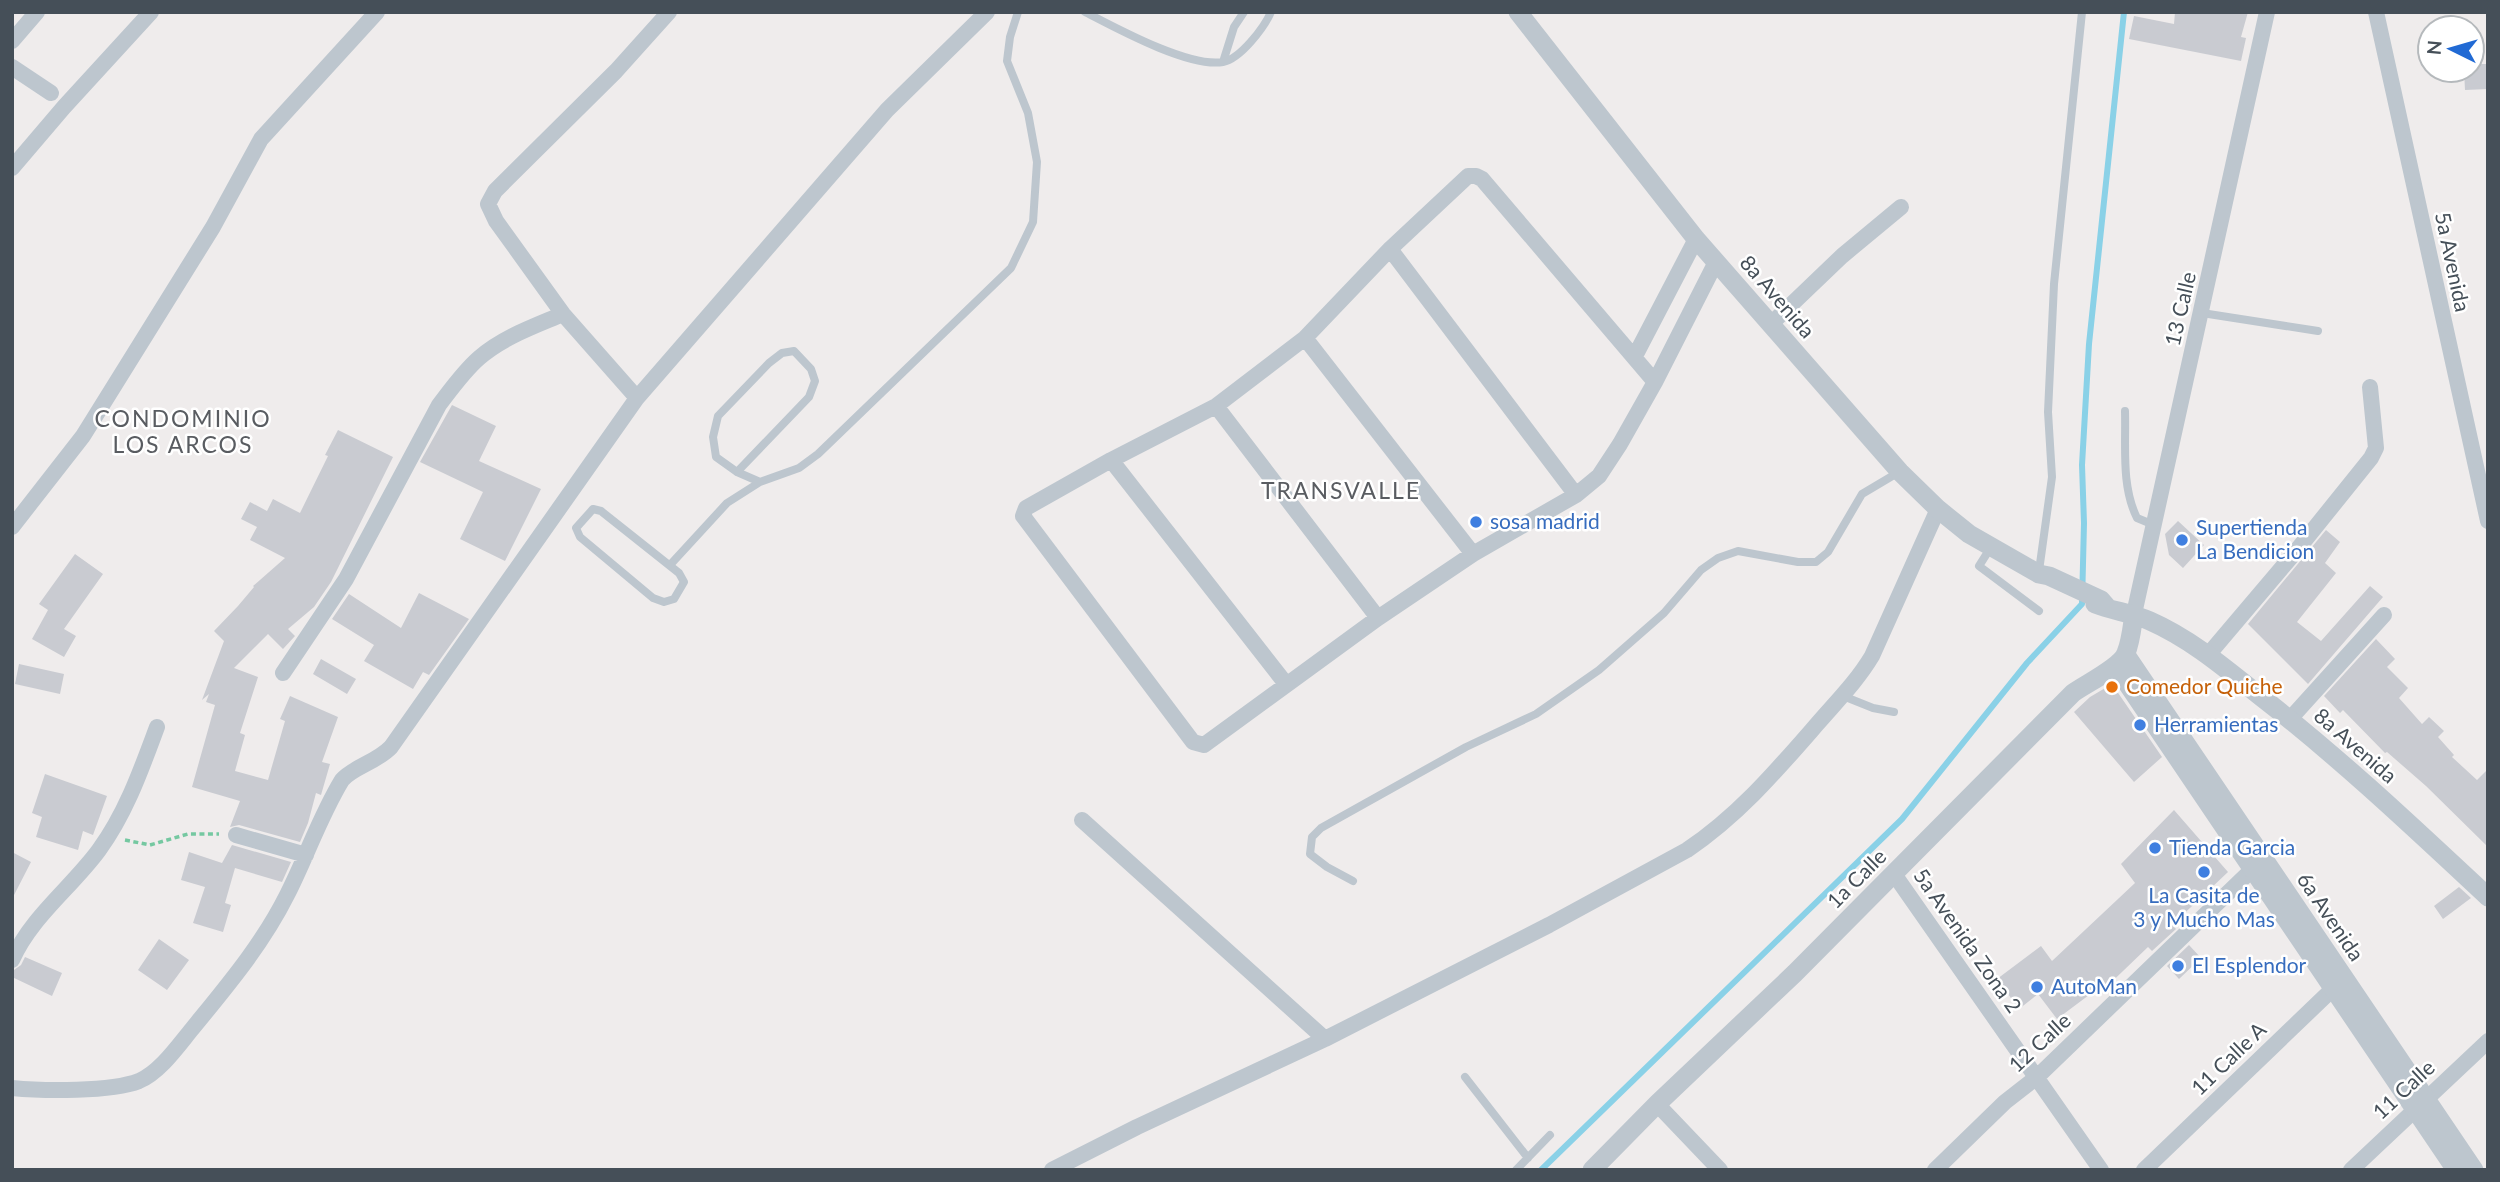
<svg xmlns="http://www.w3.org/2000/svg" width="2500" height="1182" viewBox="0 0 2500 1182" font-family="Lato,sans-serif">
  <style>
    .lines { fill: none; stroke-linecap: round; stroke-linejoin: round }
    .stream { stroke: #8ad1e7; stroke-width: 6 }
    .building { fill: #c9cbd1 }
    .path { stroke: #75c8a1; stroke-width: 3.5; stroke-dasharray: 5 3.5; stroke-linecap: butt }
    .service { stroke: #bdc6ce; stroke-width: 8 }
    .minor { stroke: #bdc6ce; stroke-width: 16 }
    .tertiary { stroke: #bdc6ce; stroke-width: 19 }
    .shop-dot { fill: #3f7fe0; stroke: #fff; stroke-width: 2.5 }
    .food-dot { fill: #e8710a; stroke: #fff; stroke-width: 2.5 }
    .labels { text-anchor: middle; stroke-width: 5; stroke-linejoin: round; paint-order: stroke }
    .street-label { font-size: 21px; fill: #454f58; stroke: #fff }
    .shop-label { font-size: 21px; fill: #366cbe; stroke: #fff; text-anchor: start }
    .food-label { font-size: 21px; fill: #c56008; stroke: #fff; text-anchor: start }
    .neighbourhood-label { font-size: 23px; letter-spacing: 2px; fill: #595c61; stroke: #fff }
  </style>
  <rect width="100%" height="100%" fill="#efecec"/>
  <g class="lines">
    <path class="stream" d="M1541,1170l361,-351 125,-156 55,-59 2,-81 -2,-58 7,-121 35,-332"/>
  </g>
  <path class="building" d="M2175,12h73l-7,25 5,1 -5,23 -112,-22 5,-23 40,8z
    M2472,64h16v25l-23,1 -1,-20h8z
    M452,405l44,21 -17,35 62,28 -36,72 -45,-22 23,-47 -63,-30z
    M338,430l55,27 -62,125 -17,25 -26,22 7,7 -12,13 -15,-15 -34,34 24,9 -18,56 5,2 -10,36 33,9 17,-59 -5,-2 10,-23 48,21 -16,45 8,2 -9,31 -5,-2 -8,30 -8,19 -61,-17 -9,2 10,-26 -48,-14 23,-82 -9,-3 3,-8 -7,6 22,-59 -10,-10 24,-25 16,-19 -1,-1 32,-28 -35,-18 7,-13 -16,-8 9,-17 17,9 6,-12 27,14 28,-57 -3,-1z
    M2178,521l26,24 -21,23 -14,-13 -4,-21z
    M2326,530l14,12 -15,21 11,10 -39,49 24,19 49,-55 13,11 -75,87 -60,-60z
    M75,554l28,20 -39,55 12,7 -12,21 -32,-18 16,-29 -9,-6z
    M419,593l50,26 -40,56 -6,-3 -10,17 -49,-28 10,-16 -42,-26 17,-25 52,34z
    M2376,639l19,20 -8,8 21,21 -9,10 23,26 7,-7 15,14 -6,6 16,18 -2,2 25,23 11,-11v78l-62,-61 -39,-34 -2,1 -42,-43 -3,3 -16,-17z
    M321,659l35,20 -9,15 -34,-20z
    M19,664l45,10 -4,20 -45,-10z
    M2112,684l50,73 -28,25 -60,-70 16,-15z
    M45,774l62,22 -14,39 -10,-4 -5,19 -42,-13 6,-20 -10,-4z
    M2174,810l54,62 -56,53 4,4 -24,22 -4,-4 -51,49 -4,-4 -36,27 -19,-25 -19,15 -22,-30 44,-33 11,15 83,-78 -14,-19z
    M232,845l59,17 -9,20 -47,-14 -10,35 6,2 -8,27 -30,-9 12,-36 -24,-7 8,-28 33,11z
    M12,852l19,10 -19,37z
    M2459,887l12,11 -28,21 -9,-13z
    M159,939l30,21 -22,30 -29,-20z
    M2189,945l12,13 -22,21 -12,-13z
    M25,957l37,16 -10,23 -40,-19 2,-7 7,-5z"/>
  <g class="lines">
    <path class="path" d="M125,840l25,5 38,-11h31"/>
    <path class="service" d="M1085,12c31,16 104,56 138,50 17,-3 41,-34 48,-50
      M1223,62l11,-35 10,-15
      M2202,313l116,18
      M2125,411c1,35 -4,75 12,107l17,7
      M737,472l72,-75 6,-16 -4,-12 -17,-18 -12,2 -13,10 -51,53 -5,21 3,20 21,15 23,10 39,-14 19,-14 193,-186 22,-46 4,-60 -9,-49 -21,-52 3,-24 8,-25
      M593,509l8,2 78,62 5,9 -10,17 -10,3 -11,-4 -73,-61 -4,-9z
      M1991,547l-12,19 60,45
      M670,565l57,-62 33,-21
      M2039,571l13,-94 -4,-65 6,-128 28,-272
      M1843,696l30,12 21,4
      M1353,881l-26,-14 -17,-13 2,-17 9,-9 145,-81 70,-33 63,-44 65,-57 37,-43 17,-12 20,-7 60,11h18l12,-10 34,-58 37,-22
      M1465,1077l63,81
      M1516,1170l34,-35"/>
    <path class="minor" d="M2376,12l112,509
      M12,41l25,-29
      M12,67l39,26
      M12,168l52,-61 87,-95
      M1390,249l186,246
      M1771,324l71,-68 59,-49
      M1305,338l168,216
      M1635,356l61,-117
      M1655,382l-173,-203 -6,-3h-8l-78,73 -85,89 -89,68 -105,54 -85,48 -3,8 170,226 11,3 174,-127 95,-64 103,-59 23,-19 21,-32 35,-62 61,-120
      M637,398l-74,-84 -67,-93 -8,-17 7,-13 121,-120 53,-59
      M1216,406l162,212
      M1111,460l175,224
      M12,527l71,-91 130,-209 48,-88 116,-127
      M2134,614l133,-602
      M2208,655l89,-105 74,-92 5,-10 -6,-61
      M283,673l63,-94 93,-174c13,-17 25,-34 40,-47 24,-21 56,-32 84,-44
      M2290,719l94,-104
      M1082,820l243,219
      M236,835l70,20
      M1894,874l207,296
      M12,960c20,-44 59,-72 87,-110 27,-37 42,-80 58,-123
      M12,1088c31,3 99,4 127,-7 21,-9 39,-35 53,-52 35,-43 70,-84 95,-134 19,-37 33,-79 55,-115 11,-13 35,-18 49,-33l246,-349 250,-288 100,-98
      M1657,1104l63,66
      M1052,1170l85,-43 188,-88 224,-114 138,-75c52,-35 90,-80 131,-127 20,-23 39,-42 54,-67l66,-147
      M1935,1170l70,-68 32,-25 224,-216
      M2144,1170l198,-190
      M2351,1170l137,-129"/>
    <path class="tertiary" d="M1518,12l178,227 204,233 38,37 31,25 70,40 10,2 52,24 6,7
      M2095,604c18,7 37,9 55,17 41,18 76,48 110,75 80,62 154,132 228,201
      M2126,655l348,515
      M2116,667l340,503
      M1592,1170l65,-66 138,-131 278,-280c14,-10 48,-26 53,-40 5,-12 6,-26 8,-39"/>
  </g>
  <g class="shop-dot">
    <circle cx="1476" cy="522" r="7"/>
    <circle cx="2182" cy="540" r="7"/>
    <circle cx="2140" cy="725" r="7"/>
    <circle cx="2155" cy="848" r="7"/>
    <circle cx="2204" cy="872" r="7"/>
    <circle cx="2178" cy="966" r="7"/>
    <circle cx="2037" cy="987" r="7"/>
  </g>
  <circle class="food-dot" cx="2112" cy="687" r="7"/>
  <g class="labels">
    <g class="street-label">
      <text transform="translate(2452 262) rotate(78)" y="7">5a Avenida</text>
      <text transform="translate(1777 297) rotate(49)" y="7">8a Avenida</text>
      <text transform="translate(2181 309) rotate(-77)" y="7">13 Calle</text>
      <text transform="translate(2355 746) rotate(41)" y="7">8a Avenida</text>
      <text transform="translate(1857 879) rotate(-45)" y="7">1a Calle</text>
      <text transform="translate(2330 917) rotate(56)" y="7">6a Avenida</text>
      <text transform="translate(1967 941) rotate(55)" y="7">5a Avenida Zona 2</text>
      <text transform="translate(2040 1043) rotate(-43)" y="7">12 Calle</text>
      <text transform="translate(2229 1059) rotate(-44)" y="7">11 Calle A</text>
      <text transform="translate(2404 1090) rotate(-43)" y="7">11 Calle</text>
    </g>
    <g class="shop-label">
      <text x="1490" y="529">sosa madrid</text>
      <text x="2196" y="535">Supertienda<tspan x="2196" dy="24">La Bendicion</tspan></text>
      <text x="2154" y="732">Herramientas</text>
      <text x="2169" y="855">Tienda Garcia</text>
      <text x="2204" y="903" text-anchor="middle">La Casita de<tspan x="2204" dy="24">3 y Mucho Mas</tspan></text>
      <text x="2192" y="973">El Esplendor</text>
      <text x="2051" y="994">AutoMan</text>
    </g>
    <g class="food-label">
      <text x="2126" y="694">Comedor Quiche</text>
    </g>
    <g class="neighbourhood-label">
      <text x="183" y="427">CONDOMINIO<tspan x="183" dy="26">LOS ARCOS</tspan></text>
      <text x="1341" y="499">TRANSVALLE</text>
    </g>
  </g>
  <rect width="2500" height="1182" fill="none" stroke="#454f58" stroke-width="28"/>
  <g transform="translate(2451 49) rotate(275)"><circle r="33" fill="#ffffff" stroke="#b5b9bc" stroke-width="2"/>
  <path d="M0-5L12 26L0 18L-12 26Z" fill="#216ad4"/>
  <text y="-10" font-size="19" font-weight="bold" text-anchor="middle" fill="#454f58">N</text>
  </g>
</svg>
